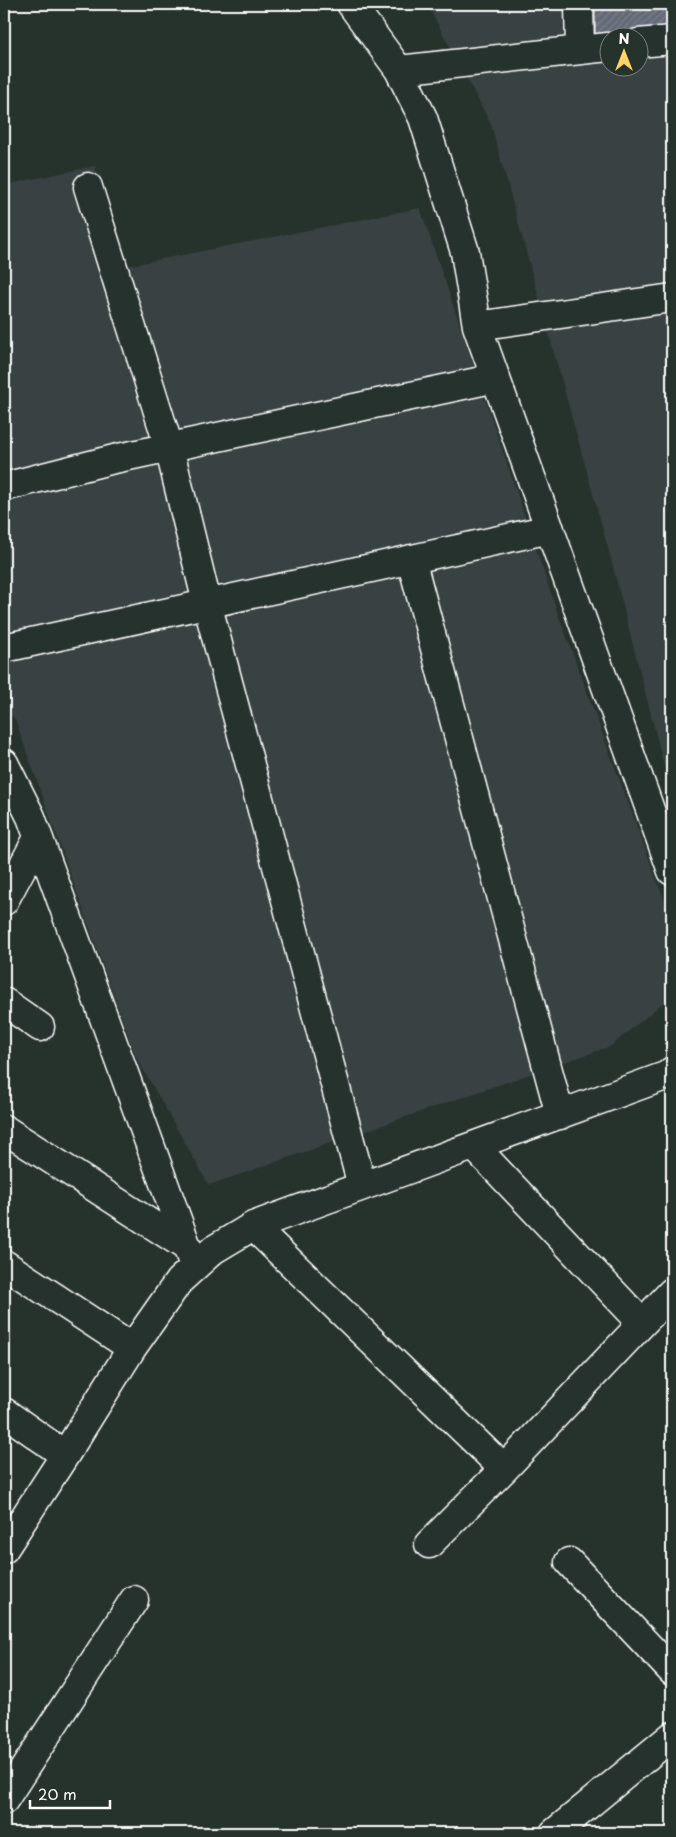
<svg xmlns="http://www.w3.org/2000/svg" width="676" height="1837" viewBox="0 0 676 1837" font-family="'Playpen Sans',sans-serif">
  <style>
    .built { fill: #384343; fill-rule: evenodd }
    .building { fill: url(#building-hatch); stroke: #fff }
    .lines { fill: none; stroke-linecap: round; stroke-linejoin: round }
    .minor-casing { stroke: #fff; stroke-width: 31 }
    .minor { stroke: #26332d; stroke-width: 28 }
  </style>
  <defs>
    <pattern id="building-hatch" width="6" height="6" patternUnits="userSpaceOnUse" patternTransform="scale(1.25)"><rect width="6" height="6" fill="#636976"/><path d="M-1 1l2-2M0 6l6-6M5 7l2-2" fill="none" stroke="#7a808b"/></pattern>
  </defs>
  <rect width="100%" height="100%" fill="#26332d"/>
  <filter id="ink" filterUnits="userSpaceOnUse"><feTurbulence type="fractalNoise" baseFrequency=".02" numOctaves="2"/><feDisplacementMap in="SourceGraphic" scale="10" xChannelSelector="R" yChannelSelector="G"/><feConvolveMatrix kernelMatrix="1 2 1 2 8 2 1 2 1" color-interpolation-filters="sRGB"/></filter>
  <g filter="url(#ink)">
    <path class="built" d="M427,4h245v793l-61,-238 -120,-435zM608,38h30v30h-30z
      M95,166l27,101 298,-59 138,406 114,307v74l-61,51 -402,139 -74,-130 -120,-336 -11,-10v-524z"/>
    <path class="building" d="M595,4h77v31h-77z"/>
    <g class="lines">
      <defs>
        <path id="minor" d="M351,4l48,66 24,48 42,134 12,74 195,545
          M579,4l1,46
          M638,43l34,-3
          M399,70l209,-23
          M88,187l81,260 38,156 155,583
          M477,326l195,-28
          M4,487l110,-28 382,-81
          M411,559l149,556
          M4,648l546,-119
          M4,763l27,54 163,449
          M4,901l34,-63
          M4,1002l36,25
          M4,1129l183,118
          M474,1146l168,177
          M253,1226l251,243
          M4,1264l128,84
          M4,1412l61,43
          M429,1544l75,-75 168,-177
          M4,1549l61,-94 67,-107 47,-67 34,-31 40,-24 415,-151 4,-4
          M569,1562l103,109
          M4,1800l130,-200
          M554,1833l118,-97"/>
      </defs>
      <use href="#minor" class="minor-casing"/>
      <use href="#minor" class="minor"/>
    </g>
  </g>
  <rect width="676" height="1837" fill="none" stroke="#26332d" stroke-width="20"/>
  <rect x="10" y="10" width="656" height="1817" fill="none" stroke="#fff" stroke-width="2" filter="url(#ink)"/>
  <g transform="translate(624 52)"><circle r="24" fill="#26332d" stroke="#7d8581"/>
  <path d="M0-4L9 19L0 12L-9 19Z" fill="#ffd166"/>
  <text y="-8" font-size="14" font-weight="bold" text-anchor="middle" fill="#ffffff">N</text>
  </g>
  <path d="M30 1800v8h80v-8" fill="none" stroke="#ffffff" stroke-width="2.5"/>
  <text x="38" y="1800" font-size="15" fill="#ffffff" stroke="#26332d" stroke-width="4" paint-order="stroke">20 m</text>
</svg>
